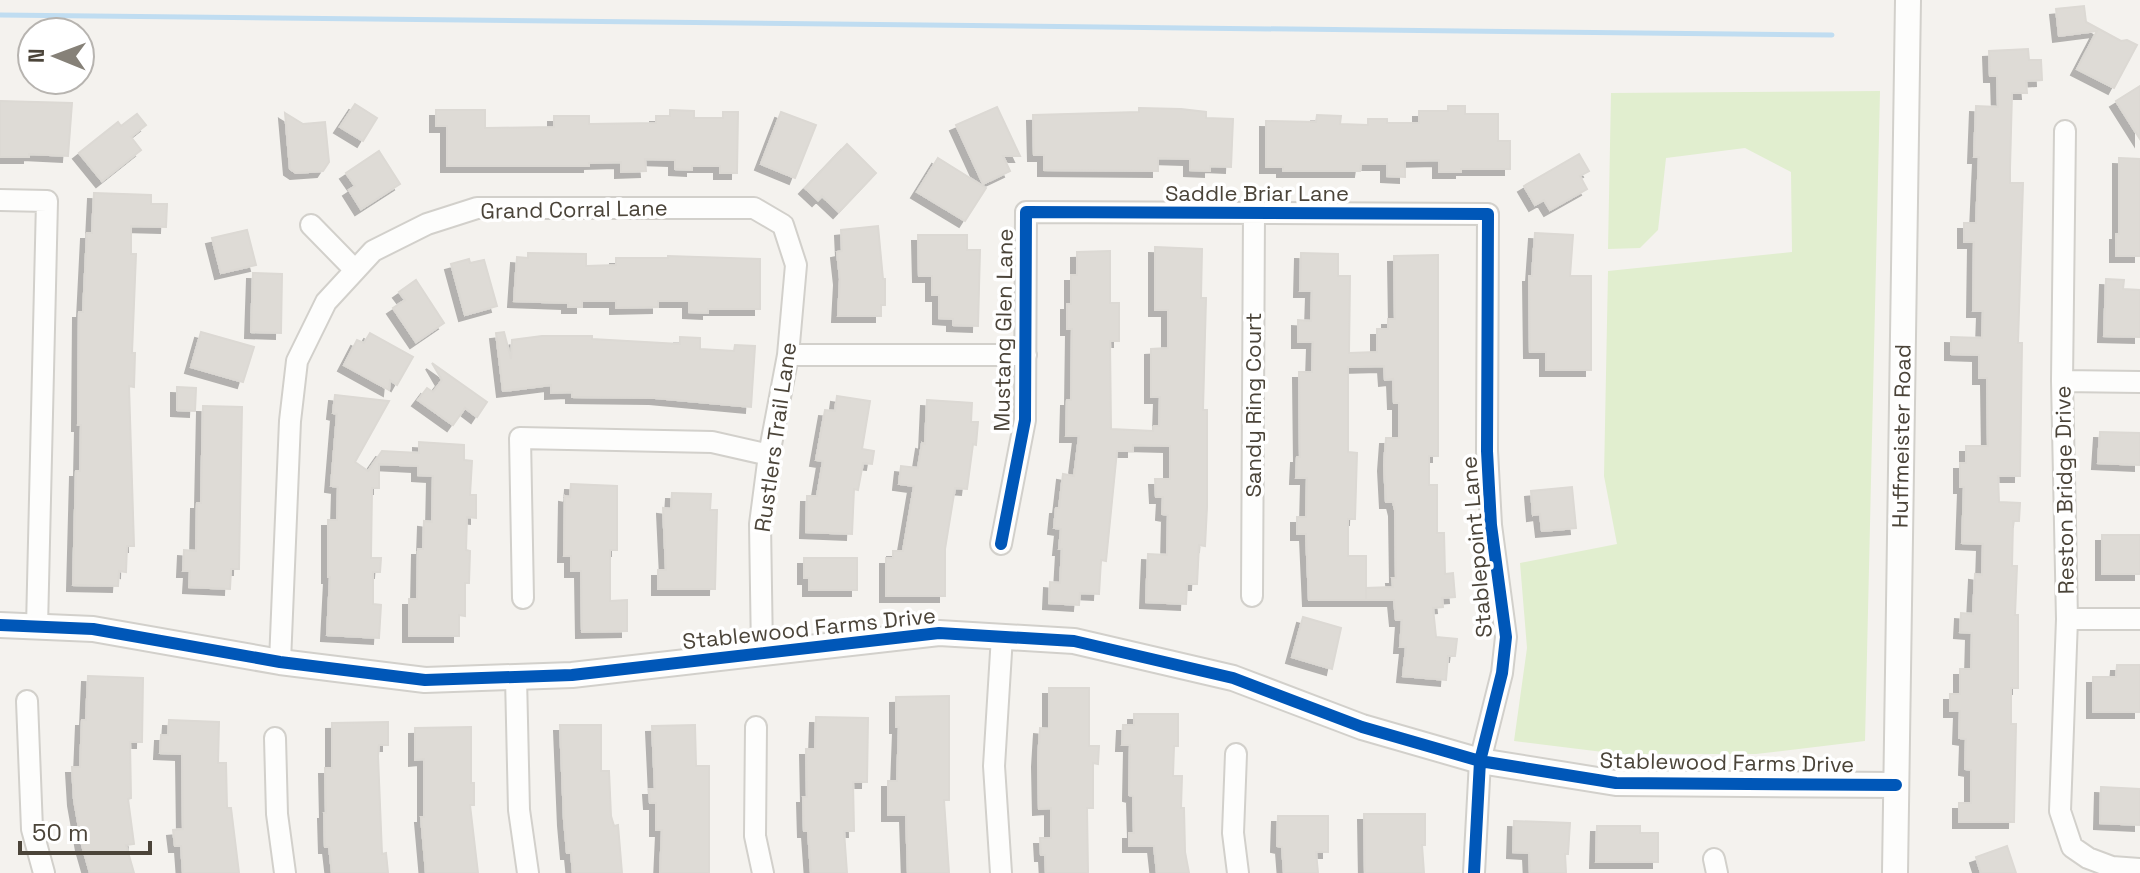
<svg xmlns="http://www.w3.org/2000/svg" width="2140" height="873" viewBox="0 0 2140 873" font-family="'Space Grotesk',sans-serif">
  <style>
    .green { fill: #e1eecf }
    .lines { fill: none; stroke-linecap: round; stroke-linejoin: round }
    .stream { stroke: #c0ddf1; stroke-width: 5 }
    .building { fill: #dedbd6; stroke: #dcd9d4; stroke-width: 2; filter: url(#shadow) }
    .minor-casing { stroke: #d2d0cb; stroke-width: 24 }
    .tertiary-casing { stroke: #d2d0cb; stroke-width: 28 }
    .minor { stroke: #fdfdfc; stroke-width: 20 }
    .tertiary { stroke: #fdfdfc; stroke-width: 24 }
    .cycleway-casing { stroke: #fff; stroke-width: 17 }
    .cycleway { stroke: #0057b8; stroke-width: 12 }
    .labels { text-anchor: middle; stroke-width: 7; stroke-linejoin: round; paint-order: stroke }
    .street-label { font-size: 22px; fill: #4b4439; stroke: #fff }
  </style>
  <defs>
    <filter id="shadow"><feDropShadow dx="-6" dy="6" stdDeviation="0" flood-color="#0004"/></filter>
  </defs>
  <rect width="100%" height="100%" fill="#f4f2ee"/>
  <path class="green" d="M1880,91l-15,650 -109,13h-137l-105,-13 13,-93 -7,-85 97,-19 -13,-68 4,-205 184,-19 -1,-80 -46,-24 -79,10 -8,72 -18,18 -32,1 3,-156z"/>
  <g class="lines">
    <path class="stream" d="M0,15l1832,20"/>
  </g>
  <path class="building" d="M2084,6l2,16 35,19 6,-1 10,5 -23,43 -37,-19 20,-38 -38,5 -3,-27z
    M2028,49l1,11h12l1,20 -16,1 1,12h-15l-2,76v14h13l-5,160h4l-2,133h-22l1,26 21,1 -1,18h-6l-1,45h5l-2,49h3v73h-7v36h5l-2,98h-55v-19h12v-33l-6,-1 1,-30 -7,-1 1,-27h-10v-17h10v-25h11l1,-36 -12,-1 1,-19 12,1 2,-40 7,1 1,-31 -21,-1 2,-56h-4v-24h6v-17h22l-1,-68h-8v-23l-28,-1v-17l31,1 1,-27h-10l1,-69h-10v-19h12l3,-66h-5l2,-51 22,1 -1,-31h-7l-1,-25z
    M2140,86v53l-24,-38z
    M0,101l72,2 -4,53 -39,-2v3h-29z
    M355,104l22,14 -14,23 -23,-14z
    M1448,106h17v8h33v27h12v28h-49v3h-22v-12l-34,1v16l-18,-1v-12h-26l-1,7h-77v-4h-17v-46l50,1 1,-7 24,1 -1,8 28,1v-6h19v4h32v-12h29z
    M997,107l23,49h-17l7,15 -27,13 -27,-59z
    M1139,108l42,1 25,3v6l27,1 -2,48 -21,-1v5l-20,-1v-11l-32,-1v13l-114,-1v-15h-10l-1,-40 106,-3z
    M436,110h49v18l69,-1v-11h35v8l67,-1v-7h14v-6l24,1v7h29v-6h15l-1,61h-17v-7h-28v4l-17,-1v-9l-30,-1 1,12 -25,1v-10l-32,1v3h-142v-40h-11z
    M781,112l35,13 -21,53 -34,-14z
    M285,113l18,11 22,-2 4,40 -6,9 -27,2 -6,-4z
    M137,114l9,11 -15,12 10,13 -39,31 -23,-28 39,-31 3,4z
    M847,144l29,29 -37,39 -17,-16 -4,4 -13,-12z
    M379,151l21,33 -39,25 -12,-19 6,-4 -9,-13z
    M1579,154l10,17 -9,5 7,13 -37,21 -6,-10 -9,5 -11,-19z
    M938,158l48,30 -21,33 -48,-29z
    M2119,158l21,1v97h-24v-22h3z
    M94,193l57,2v9h16l-1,23 -35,-1v28h5l-4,99h3l-1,34 -5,-1 5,160h-7l-1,26 -7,-1 -1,15 -45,-1 3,-114h4l1,-46h-3l1,-113h4l4,-79h5z
    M878,226l5,53h2v26h-4v11h-43l2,-37 -3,-27 5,-1 -1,-21z
    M247,230l9,35 -35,8 -9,-35z
    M1535,233l38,2 -3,41h21v94h-45v-18h-16l-1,-76h3z
    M918,235h49v15h13l-2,76 -25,-1v-6l-14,-1v-23h-7v-19h-13z
    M1155,247l47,2 -1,49h5l-3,112h4v97l-2,39 -6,-1 -2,39h-10l-1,20 -40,-2 2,-48 19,1 1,-40 -6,-1 1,-17h-7l-1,-18h15v-33l-37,-1v6h-16l-11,110 -5,-1 -2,34 -19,-1 -1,12 -30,-2 1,-21 10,1 2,-34h-3l2,-20 -7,-1 2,-20h3l4,-34 11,2 5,-40h-13l1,-36h4l1,-71h-5v-25h4v-29h6v-23l33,-1v52h9v38h-9l1,88 42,2 1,-5h5l1,-29h-9v-48l17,-1v-38h-13z
    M528,253l58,1v12l30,-1v-7h52v-2l92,3v50h-52v4l-19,-1v-11h-31v6l-42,1v-7h-34v6h-14v-4l-54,-2 3,-44 11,1z
    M1301,253l37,1v22h12l-1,77 28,-1v-23h11v-10h7l-1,-63 44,-1v201h-9v29h8v48h7l1,41 8,-1 2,24 -13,1 1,9 -10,1 3,29 21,2 -2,17h-7l-2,24 -43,-4 3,-29h-6l2,-27h-6l-2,-20h-28v-12l27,-1 -1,-9h4l-1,-68 -2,-8h-7l-2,-37 2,-27h13v-35h-5l-1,-24 -8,1 -1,-14 -36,1v85l9,1 -2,66h-7v37h18v44h-57l-3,-66h-9v-17h9l1,-39h-11l1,-21h3l-1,-85h13l1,-30h-15v-22l13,1 1,-30h-12z
    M469,259l1,4 14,-3 13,46 -32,9 -14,-51z
    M253,273l29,1 -1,59 -30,-1z
    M2106,279l18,1 -1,9 17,1v47l-36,-1z
    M416,280l28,43 -28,19 -23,-34 12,-8 -6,-8z
    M201,332l53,15 -11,35 -52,-15z
    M504,332l7,27 1,-19 30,-4h50v3l88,5v-7l20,1v11l34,2 1,-6 20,1 -4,61 -96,-9 -83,-1v-5l-21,1v-8l-48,6 -7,-58z
    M370,333l43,24 -16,28 -7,-5 -1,10 -45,-25 13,-25 7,3z
    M432,363l55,39 -10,15 -12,-9 -12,17 -35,-25 9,-12 6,4 9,-12z
    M177,387l19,1 -1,23 -18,-1z
    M335,395l54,6 -34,61 13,9 14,-20 37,2v-11l45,3v15l8,1 -2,34h6v23l-9,-1 -1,33 4,1 -1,32h-4v33l-6,-1v21h-50v-37h8l1,-50h5l1,-28 8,1 1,-46 -15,-1v-9l-39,-2v24h-7l-1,70h10l-1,14h-7v32l8,1 -2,33 -52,-3 3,-58h-2v-57h9l1,-33 -7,-1 6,-72 -4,-1z
    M837,396l33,5 -8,48 12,2 -2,13 -9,-1 -5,27 -4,-1 -2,45 -46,-2 1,-36h10l6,-35 -7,-1 9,-50 10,1z
    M927,400l45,3 -1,19h7l-2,23 -3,-1 -6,45 -12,-1 -10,61v47h-59v-38h7v-7h10l11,-65 -15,-2 2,-18 17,2 4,-25 3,1z
    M203,406l39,1 -3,162h-8l-1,20 -41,-2 1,-16h-7l1,-21 12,1 1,-48h4z
    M2100,432l40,1v32l-42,-2z
    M571,484l46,2v64h-7v51l17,-1v31l-45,1 -1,-61h-10v-15h-7l1,-60 5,1z
    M1572,487l4,41 -34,3 -2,-17 -7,1 -2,-24z
    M672,493l39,1 -1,16h7l-2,79h-57v-19h8l-3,-62 8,1z
    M2102,535h38v39h-38z
    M804,558h53v32h-48v-12h-5z
    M1303,617l38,11 -9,41 -40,-12z
    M2117,665h23v47h-47v-35h23z
    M88,676l55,2 -1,64h-12l1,56 -3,1 6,45 -8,1 8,28h-44l-8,-28 -8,-45 -2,-33h8l2,-47h4z
    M1049,688h40v58h10l-1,18 -5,-1v45h-6l1,65h-42l-1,-18h-4l-1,-17h11v-30l-12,1 -1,-48 2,-33 9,1z
    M949,696v104h-5l5,73h-41l-2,-58h-18v-34h9l2,-54h-3v-30z
    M1134,714h44v32h-4l-1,30h9l-1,32h3l1,44 4,21h-32l-3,-27h-25v-13h5l-1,-37 -4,-1 1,-50h-8l1,-20h11z
    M816,717l52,1 -1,64h-14l1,49h-10l3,42h-36l-3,-42h-4l-1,-34h4l-1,-48h9z
    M169,720l50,2 -1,41h8l1,45h4l8,65h-56l-2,-27h-6l-2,-16 10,-1 -1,-75 -22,-1 1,-18h7z
    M388,722v23h-9l-1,11 4,98 4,-1 2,20h-56l-3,-26h-4l-1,-34h2l-1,-45h7v-45z
    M560,725h41v46h8l2,45 3,10 4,-1 4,48h-49l-2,-20h-4l-3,-33z
    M695,725l1,41h13v107h-49l2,-43h-6v-27h-6l-1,-14h6l-3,-63z
    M471,727v56h3v22h-4l8,68h-52l-5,-56h3v-58l-9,1v-32z
    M2101,787l39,2v36l-40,-2z
    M1364,814h61v31h-3l2,28h-59z
    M1278,816h50v36h-12l2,21h-34l-2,-26 -5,-1z
    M1514,821l56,2 -2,31h-3l1,19h-36l-1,-20 -16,-1z
    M1597,826h43v7h18v29h-62z
    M2007,846l9,27h-35l-5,-16z"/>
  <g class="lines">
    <defs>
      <path id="minor" d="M2065,131l-3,250 5,238 -7,192 12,36 16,11 24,9 28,2
        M0,200l47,1 -10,426
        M311,225l44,45
        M788,355h238
        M2062,381l78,1
        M1001,544l24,-124 1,-208 462,2 -1,237 4,74 15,112 -4,36 -22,88 -6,112
        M1252,596l2,-383
        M523,598l-3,-160 192,4 57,13
        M2067,619h73
        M280,662l10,-241 7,-60 29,-59 47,-51 54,-27 50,-16h277l29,17 13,40 -8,90 -19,100 -9,69 2,128
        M516,677l3,133 9,63
        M27,701l5,128 12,44
        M756,727l-1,109 8,37
        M275,738l2,76 8,59
        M1236,754l-3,79 5,40
        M1714,859l3,14
        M1001,873l-7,-107 8,-130"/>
      <path id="tertiary" d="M0,625l93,4 187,33 145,18 147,-5 367,-42 135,8 159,37 129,49 118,34 136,22 280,2
        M1895,873l13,-873"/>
    </defs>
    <use href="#minor" class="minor-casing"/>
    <use href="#tertiary" class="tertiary-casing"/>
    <use href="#minor" class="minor"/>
    <use href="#tertiary" class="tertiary"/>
    <defs>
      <path id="cycleway" d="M1001,544l24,-124 1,-208 462,2 -1,237 4,74 15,112 -4,36 -22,88 -6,112
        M0,625l93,4 187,33 145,18 147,-5 367,-42 135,8 159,37 129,49 118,34 136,22 280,2"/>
    </defs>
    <use href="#cycleway" class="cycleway-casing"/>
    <use href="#cycleway" class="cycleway"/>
  </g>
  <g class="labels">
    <g class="street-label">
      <text x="1257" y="201">Saddle Briar Lane</text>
      <text transform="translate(574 209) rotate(-1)" y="8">Grand Corral Lane</text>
      <text transform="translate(1003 330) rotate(-89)" y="8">Mustang Glen Lane</text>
      <text transform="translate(1253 405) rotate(-90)" y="8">Sandy Ring Court</text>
      <text transform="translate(1901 436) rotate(-89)" y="8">Huffmeister Road</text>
      <text transform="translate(775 437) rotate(-82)" y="8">Rustlers Trail Lane</text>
      <text transform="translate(2064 490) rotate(-91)" y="8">Reston Bridge Drive</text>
      <text transform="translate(1476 547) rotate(-95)" y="8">Stablepoint Lane</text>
      <text transform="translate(809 628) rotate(-6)" y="8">Stablewood Farms Drive</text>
      <text transform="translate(1727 762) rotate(1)" y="8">Stablewood Farms Drive</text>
    </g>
  </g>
  <g transform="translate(56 56) rotate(271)"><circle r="38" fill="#ffffff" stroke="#b7b4b0" stroke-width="2"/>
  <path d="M0-6L14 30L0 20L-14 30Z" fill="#868178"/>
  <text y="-12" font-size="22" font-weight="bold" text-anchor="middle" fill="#4b4439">N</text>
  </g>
  <path d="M20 841v12h130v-12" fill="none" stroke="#4b4439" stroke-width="4"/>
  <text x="32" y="841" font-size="24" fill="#4b4439" stroke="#ffffff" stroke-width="6" paint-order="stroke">50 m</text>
</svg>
